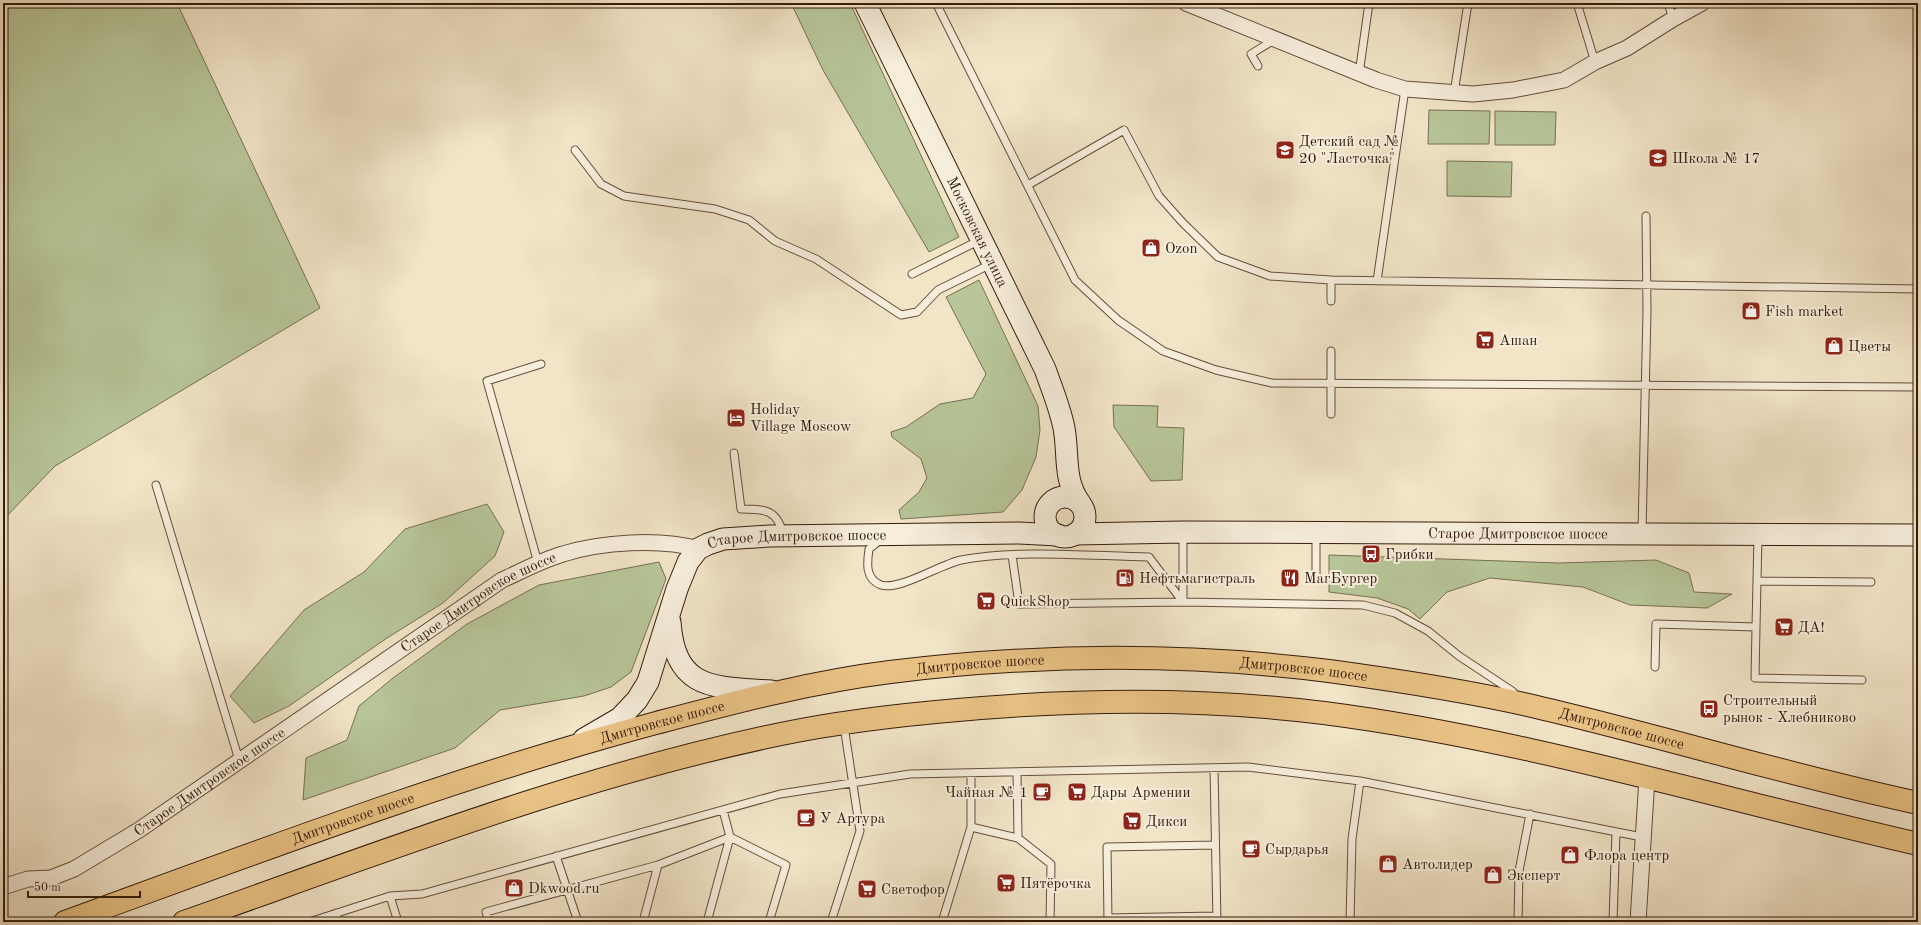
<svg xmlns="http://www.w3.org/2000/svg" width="1921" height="925" viewBox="0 0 1921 925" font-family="'Old Standard TT',serif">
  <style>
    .green { fill: #b7c598; stroke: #767052 }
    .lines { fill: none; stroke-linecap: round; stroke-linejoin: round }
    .service-casing { stroke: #644d3a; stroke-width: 9 }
    .minor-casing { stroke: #644d3a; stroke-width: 17 }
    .secondary-casing { stroke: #351b0b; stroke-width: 23 }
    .trunk-casing { stroke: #351b0b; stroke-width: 24 }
    .service { stroke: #f6eddb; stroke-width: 7 }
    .minor { stroke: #f6eddb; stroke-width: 15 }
    .secondary { stroke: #f6eddb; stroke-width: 21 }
    .trunk { stroke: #e8c284; stroke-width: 22 }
    .labels { text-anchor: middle; stroke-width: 4; stroke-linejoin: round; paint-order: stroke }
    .poi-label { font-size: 15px; fill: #351b0b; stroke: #f6eddb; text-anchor: start }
    .street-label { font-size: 15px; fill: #351b0b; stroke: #f6eddb }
  </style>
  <rect width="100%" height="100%" fill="#f1e4c7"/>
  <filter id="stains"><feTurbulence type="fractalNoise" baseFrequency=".005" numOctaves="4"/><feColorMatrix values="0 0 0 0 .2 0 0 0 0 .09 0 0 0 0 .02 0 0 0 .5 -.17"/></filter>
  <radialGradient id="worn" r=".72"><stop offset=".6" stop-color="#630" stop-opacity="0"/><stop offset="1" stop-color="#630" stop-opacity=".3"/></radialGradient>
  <path class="green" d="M3,3h174l143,305 -265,158 -52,54z
    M791,3h59l109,234 -30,15 -106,-182z
    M1429,110l61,1 -1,33h-61z
    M1495,111l61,1 -1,33h-60z
    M1447,161l65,1 -1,35 -64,-1z
    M979,280l59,126 2,24 -4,27 -14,33 -19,22 -102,7 -2,-9 20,-18 8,-14 -6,-19 -29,-22 -1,-5 15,-5 34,-23 33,-6 13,-24 -40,-77z
    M1113,405l45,1 -1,21 27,1 -2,52 -31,1 -37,-54z
    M487,504l17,28 -9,24 -52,47 -56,35 -98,68 -35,17 -24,-27 74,-86 60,-38 41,-43z
    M1329,555l230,8 97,-3 33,13 5,19 38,2 -25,14 -77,-3 -47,-18 -93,-9 -43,14 -27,27 -12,-10 -31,-11 -48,-6z
    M659,562l7,17 -35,93 -20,15 -27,9 -84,14 -45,38 -152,52 3,-42 41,-18 12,-34 34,-28 74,-54 72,-39z"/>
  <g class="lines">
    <defs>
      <path id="service" d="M936,3l139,277 43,40 45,31 53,19 56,13 646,4
        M1577,3l18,59
        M1668,3l5,16
        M1258,66l-7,-12 23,-14
        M1359,74l10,-71
        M1454,93l14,-90
        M575,150l26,34 23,12 91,13 34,11 26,21 41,18 85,56 16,-3 21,-22 53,-26
        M1028,185l96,-55 35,66 24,27 35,34 52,19 61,4
        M912,274l68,-34
        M1377,281l28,-192
        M1331,301v-21l587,9
        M1331,414v-63
        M734,453l7,56c23,0 36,0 42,25
        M156,485l83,275
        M1642,532l5,-221 -1,-95
        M1758,537l-1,44 114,1
        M880,540l-11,9c-2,14 -4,30 12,36 18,6 60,-21 80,-25 58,-11 129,-4 188,-3l34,45 180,3 32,8 33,18 31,25 53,35 6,6
        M1012,555l7,49 164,-2v-68
        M538,563l-51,-182 54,-17
        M1316,575v-40
        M1756,627l-1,51 107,2
        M1655,667l1,-43 100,3 1,-46
        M1214,768l3,154
        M1017,772l1,66
        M971,827l47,11 33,26 -1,58
        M556,856l22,66
        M658,865l72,-28 -7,-27
        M390,896l8,26
        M336,913l3,9
        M1108,918l109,-2
        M309,922l81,-26 32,-2 358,-100 130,-20 338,-7 112,14 282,56
        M489,922l-3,-10 172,-47 -15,57
        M707,922l23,-85 56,28 -17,57
        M831,922l29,-91 -16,-105
        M942,922l29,-95v-54
        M1108,922l-1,-75 108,-2
        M1350,922l2,-83 8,-58
        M1518,922l1,-51 11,-57
        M1613,922l3,-90"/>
      <g id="minor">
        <path d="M1186,3l190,77 29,9 68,5 40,-4 51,-10 31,-18 32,-14 46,-29 29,-16"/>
        <path id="s1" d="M3,887l25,-8 23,-1 23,-9 65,-39 363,-250c20,-9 40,-20 61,-26 38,-12 97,-16 135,-5"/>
        <path d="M1638,922l9,-144"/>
      </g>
      <g id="secondary">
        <path id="s2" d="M865,3l180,366c7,20 15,39 19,59 5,27 -1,52 16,75"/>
        <circle cx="1065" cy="517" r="20"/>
        <path id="s3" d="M1075,534l108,-2 735,3"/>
        <path d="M670,622c5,69 44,65 101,69"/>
        <path id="s4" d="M584,739l36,-21 17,-18 11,-18 29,-93 11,-27 10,-13 10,-5 15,-5 47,-3 249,-3 39,2"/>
      </g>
      <g id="trunk">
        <path id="s5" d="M65,922c195,-71 390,-145 591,-199 76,-20 154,-41 234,-51 145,-18 294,-19 439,-1 66,9 134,19 199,34 130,30 259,70 390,98"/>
        <path d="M184,922c196,-69 394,-146 597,-188 58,-12 118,-19 177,-24 122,-11 245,-12 366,3 202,26 396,86 594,131"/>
      </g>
    </defs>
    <use href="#service" class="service-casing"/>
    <use href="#minor" class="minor-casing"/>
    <use href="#secondary" class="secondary-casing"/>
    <use href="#trunk" class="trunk-casing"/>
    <use href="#service" class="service"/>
    <use href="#minor" class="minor"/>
    <use href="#secondary" class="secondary"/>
    <use href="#trunk" class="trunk"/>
  </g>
  <defs>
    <symbol id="school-square" viewBox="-11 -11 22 22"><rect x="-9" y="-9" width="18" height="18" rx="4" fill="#8f2418" stroke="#f6eddb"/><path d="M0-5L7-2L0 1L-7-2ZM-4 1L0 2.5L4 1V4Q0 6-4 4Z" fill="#fff"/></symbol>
    <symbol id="shop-square" viewBox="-11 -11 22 22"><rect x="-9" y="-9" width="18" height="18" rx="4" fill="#8f2418" stroke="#f6eddb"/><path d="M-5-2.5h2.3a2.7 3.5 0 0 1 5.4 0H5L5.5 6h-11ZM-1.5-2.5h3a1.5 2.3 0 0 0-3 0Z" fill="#fff"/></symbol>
    <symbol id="supermarket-square" viewBox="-11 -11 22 22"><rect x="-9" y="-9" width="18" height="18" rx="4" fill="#8f2418" stroke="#f6eddb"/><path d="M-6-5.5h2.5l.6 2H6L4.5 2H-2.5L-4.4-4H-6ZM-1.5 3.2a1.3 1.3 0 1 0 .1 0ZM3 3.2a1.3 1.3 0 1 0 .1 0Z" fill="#fff"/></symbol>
    <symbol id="hotel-square" viewBox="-11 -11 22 22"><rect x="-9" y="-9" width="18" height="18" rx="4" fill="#8f2418" stroke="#f6eddb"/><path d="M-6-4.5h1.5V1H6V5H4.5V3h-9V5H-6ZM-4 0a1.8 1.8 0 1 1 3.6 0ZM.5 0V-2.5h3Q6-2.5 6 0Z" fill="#fff"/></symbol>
    <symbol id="bus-square" viewBox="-11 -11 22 22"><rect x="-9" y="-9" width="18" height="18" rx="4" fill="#8f2418" stroke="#f6eddb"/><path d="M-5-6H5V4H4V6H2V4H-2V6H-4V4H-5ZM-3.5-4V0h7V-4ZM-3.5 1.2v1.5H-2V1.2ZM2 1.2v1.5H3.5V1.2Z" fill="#fff"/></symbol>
    <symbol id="fuel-square" viewBox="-11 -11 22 22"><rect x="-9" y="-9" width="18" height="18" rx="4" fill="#8f2418" stroke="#f6eddb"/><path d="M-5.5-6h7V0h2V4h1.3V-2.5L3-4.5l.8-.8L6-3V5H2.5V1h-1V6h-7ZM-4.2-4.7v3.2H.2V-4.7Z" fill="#fff"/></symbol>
    <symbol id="restaurant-square" viewBox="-11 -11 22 22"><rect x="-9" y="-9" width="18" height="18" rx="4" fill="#8f2418" stroke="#f6eddb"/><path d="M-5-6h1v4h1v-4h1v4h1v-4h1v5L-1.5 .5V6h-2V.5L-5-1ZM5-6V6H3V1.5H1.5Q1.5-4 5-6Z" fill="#fff"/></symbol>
    <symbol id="cafe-square" viewBox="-11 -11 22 22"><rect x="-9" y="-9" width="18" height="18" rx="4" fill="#8f2418" stroke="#f6eddb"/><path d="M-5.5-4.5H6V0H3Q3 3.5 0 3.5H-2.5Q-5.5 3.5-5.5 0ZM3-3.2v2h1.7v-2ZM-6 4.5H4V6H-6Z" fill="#fff"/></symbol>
  </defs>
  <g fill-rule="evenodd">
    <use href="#school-square" x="1274" y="139" width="22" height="22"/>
    <use href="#school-square" x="1647" y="147" width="22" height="22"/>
    <use href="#shop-square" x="1140" y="237" width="22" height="22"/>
    <use href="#shop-square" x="1740" y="300" width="22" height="22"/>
    <use href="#supermarket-square" x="1474" y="329" width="22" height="22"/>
    <use href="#shop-square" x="1823" y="335" width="22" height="22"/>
    <use href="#hotel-square" x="725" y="407" width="22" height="22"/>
    <use href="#bus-square" x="1360" y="543" width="22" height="22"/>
    <use href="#fuel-square" x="1114" y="567" width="22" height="22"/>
    <use href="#restaurant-square" x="1279" y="567" width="22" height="22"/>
    <use href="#supermarket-square" x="975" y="590" width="22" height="22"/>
    <use href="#supermarket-square" x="1773" y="616" width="22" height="22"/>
    <use href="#bus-square" x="1698" y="698" width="22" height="22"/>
    <use href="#cafe-square" x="1031" y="781" width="22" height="22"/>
    <use href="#supermarket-square" x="1066" y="781" width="22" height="22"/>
    <use href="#cafe-square" x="795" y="807" width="22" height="22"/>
    <use href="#supermarket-square" x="1121" y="810" width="22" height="22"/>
    <use href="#cafe-square" x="1240" y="838" width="22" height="22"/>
    <use href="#shop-square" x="1559" y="844" width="22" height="22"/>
    <use href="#shop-square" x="1377" y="853" width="22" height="22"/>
    <use href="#shop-square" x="1482" y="864" width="22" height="22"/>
    <use href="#supermarket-square" x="995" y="872" width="22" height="22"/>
    <use href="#shop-square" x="503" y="877" width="22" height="22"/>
    <use href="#supermarket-square" x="856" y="878" width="22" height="22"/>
  </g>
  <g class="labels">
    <g class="poi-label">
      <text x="1299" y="146">Детский сад №<tspan x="1299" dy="17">20 "Ласточка"</tspan></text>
      <text x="1672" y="163">Школа № 17</text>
      <text x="1165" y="253">Ozon</text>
      <text x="1765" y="316">Fish market</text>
      <text x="1499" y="345">Ашан</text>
      <text x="1848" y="351">Цветы</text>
      <text x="750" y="414">Holiday<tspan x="750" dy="17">Village Moscow</tspan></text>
      <text x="1385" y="559">Грибки</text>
      <text x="1139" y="583">Нефтьмагистраль</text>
      <text x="1304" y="583">МагБургер</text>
      <text x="1000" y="606">QuickShop</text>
      <text x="1798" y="632">ДА!</text>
      <text x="1723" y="705">Строительный<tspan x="1723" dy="17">рынок - Хлебниково</tspan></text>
      <text x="1028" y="797" text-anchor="end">Чайная № 1</text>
      <text x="1091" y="797">Дары Армении</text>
      <text x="820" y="823">У Артура</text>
      <text x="1146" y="826">Дикси</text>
      <text x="1265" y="854">Сырдарья</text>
      <text x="1584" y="860">Флора центр</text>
      <text x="1402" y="869">Автолидер</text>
      <text x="1507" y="880">Эксперт</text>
      <text x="1020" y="888">Пятёрочка</text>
      <text x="528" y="893">Dkwood.ru</text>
      <text x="881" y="894">Светофор</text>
    </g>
    <g class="street-label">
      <text dy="5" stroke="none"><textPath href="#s2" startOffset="255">Московская улица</textPath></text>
      <text dy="5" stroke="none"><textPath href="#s3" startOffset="443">Старое Дмитровское шоссе</textPath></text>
      <text dy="5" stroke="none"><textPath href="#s4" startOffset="331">Старое Дмитровское шоссе</textPath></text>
      <text dy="5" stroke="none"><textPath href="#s1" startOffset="559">Старое Дмитровское шоссе</textPath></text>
      <text dy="5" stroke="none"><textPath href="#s5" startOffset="954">Дмитровское шоссе</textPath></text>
      <text dy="5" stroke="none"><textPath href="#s5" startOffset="1278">Дмитровское шоссе</textPath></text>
      <text dy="5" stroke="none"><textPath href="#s5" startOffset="630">Дмитровское шоссе</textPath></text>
      <text dy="5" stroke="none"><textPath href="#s5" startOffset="1602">Дмитровское шоссе</textPath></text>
      <text dy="5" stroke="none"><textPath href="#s1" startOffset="235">Старое Дмитровское шоссе</textPath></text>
      <text dy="5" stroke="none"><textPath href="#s5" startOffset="306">Дмитровское шоссе</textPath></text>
    </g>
  </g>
  <rect width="1921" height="925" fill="none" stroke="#f1e4c7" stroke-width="16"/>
  <rect x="4" y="4" width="1913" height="917" fill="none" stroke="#351b0b" stroke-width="2"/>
  <rect x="8" y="8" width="1905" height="909" fill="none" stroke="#351b0b"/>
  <path d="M28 891v6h112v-6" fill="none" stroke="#351b0b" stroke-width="2"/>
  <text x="34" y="891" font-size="12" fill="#351b0b" stroke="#f6eddb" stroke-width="3" paint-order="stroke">50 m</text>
  <rect width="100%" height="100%" filter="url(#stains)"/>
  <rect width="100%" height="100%" fill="url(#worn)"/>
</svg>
